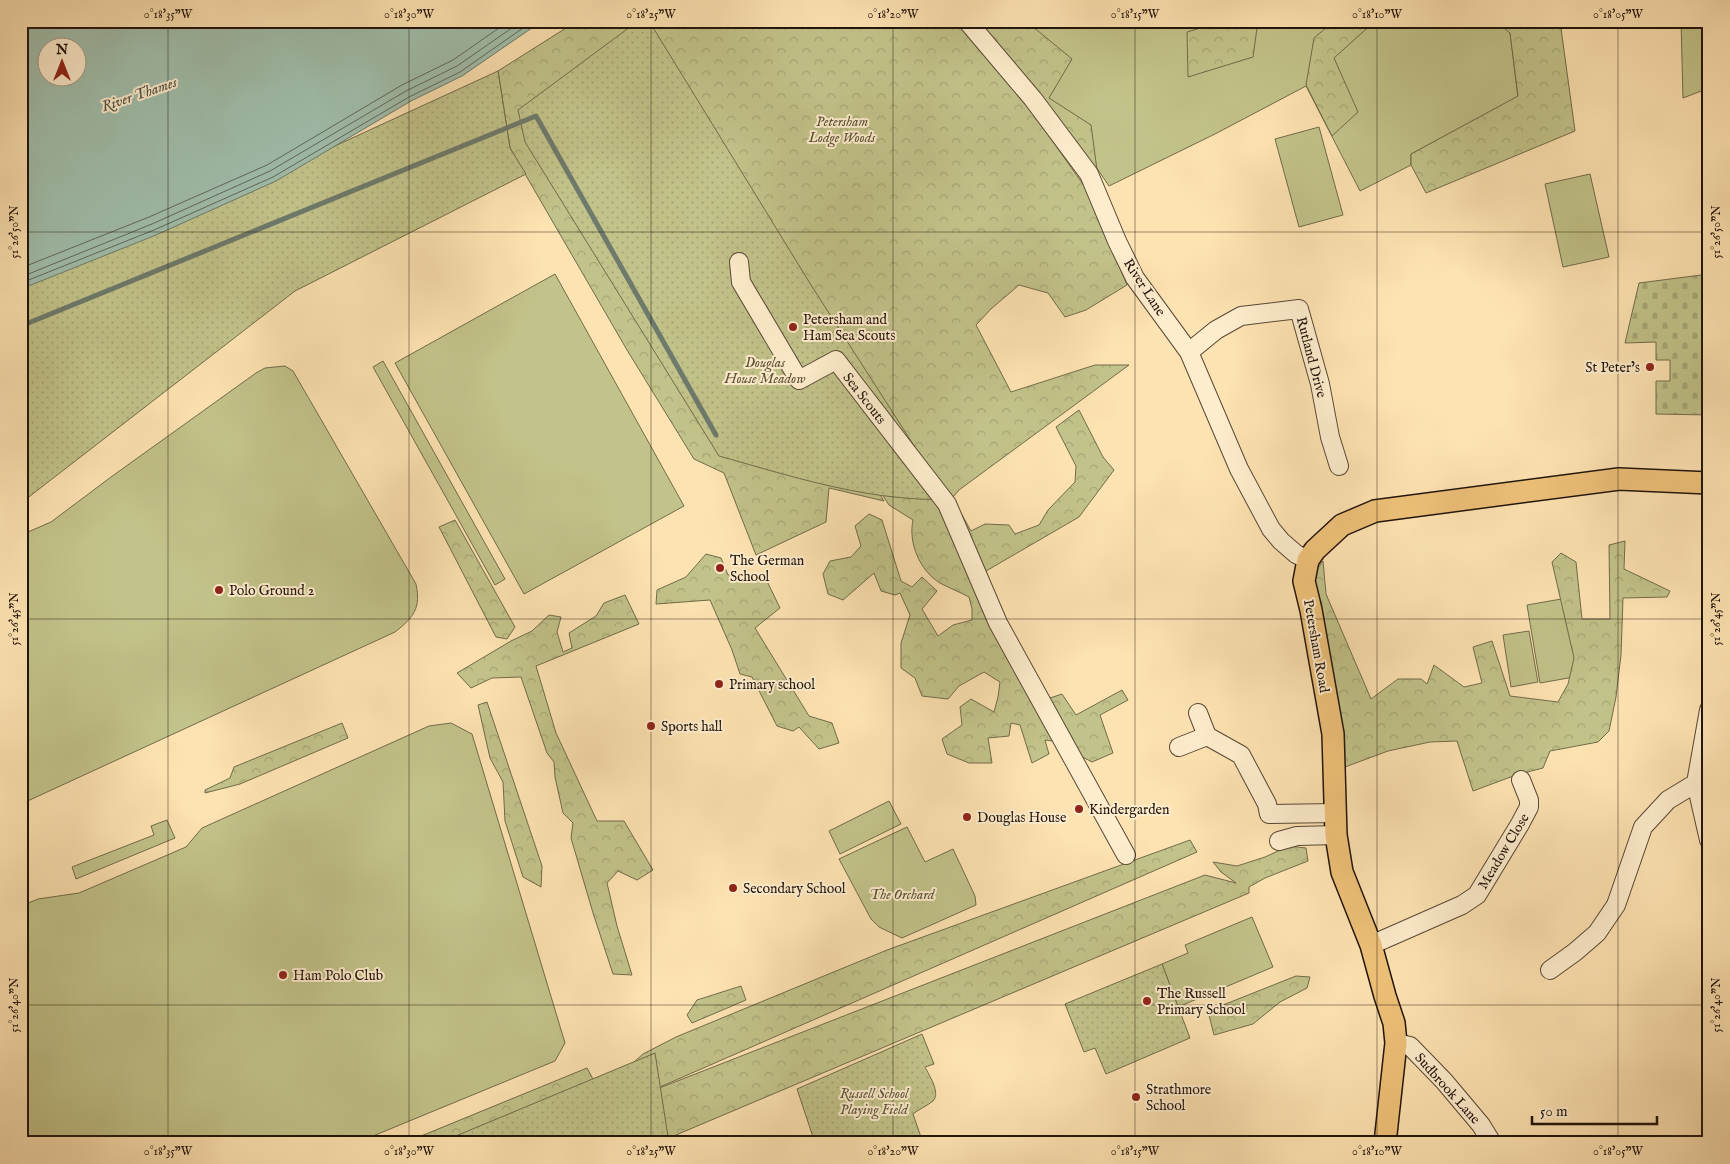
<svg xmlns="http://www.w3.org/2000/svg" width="1730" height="1164" viewBox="0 0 1730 1164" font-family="'IM FELL English',serif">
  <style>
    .green { fill: #c2c38a; stroke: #716b4a }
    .forest { fill: url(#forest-crowns); stroke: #716b4a }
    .cemetery { fill: url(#cemetery-stones); stroke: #716b4a }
    .park { fill: url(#park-dots); stroke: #716b4a }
    .water { fill: #a0beac; stroke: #6d7a6c; fill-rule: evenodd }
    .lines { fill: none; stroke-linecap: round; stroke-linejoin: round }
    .shore { stroke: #60685c; stroke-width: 1 }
    .stream { stroke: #6d7a6c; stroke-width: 5 }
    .minor-casing { stroke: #584735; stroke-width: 20 }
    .major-casing { stroke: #20130b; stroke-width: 24 }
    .minor { stroke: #feedcd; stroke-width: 18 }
    .major { stroke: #efc279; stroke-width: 21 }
    .ticks { fill: none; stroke: #20130b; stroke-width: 1; stroke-opacity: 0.45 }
    .poi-dot { fill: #8f2418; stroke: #feedcd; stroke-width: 2 }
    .labels { text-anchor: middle; stroke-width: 4; stroke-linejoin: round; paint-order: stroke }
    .park-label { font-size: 14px; font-style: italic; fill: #595137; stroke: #feedcd }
    .street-label { font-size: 14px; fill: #20130b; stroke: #feedcd }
    .poi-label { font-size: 14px; fill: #20130b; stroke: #feedcd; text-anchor: start }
    .water-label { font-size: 15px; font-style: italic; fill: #4d4f43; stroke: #feedcd }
    .neatline { fill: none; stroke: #20130b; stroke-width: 2 }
    .ticks-label { font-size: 12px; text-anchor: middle; fill: #20130b }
  </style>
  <defs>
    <pattern id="forest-crowns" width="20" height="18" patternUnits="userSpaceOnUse" patternTransform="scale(1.25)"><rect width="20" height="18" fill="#c2c38a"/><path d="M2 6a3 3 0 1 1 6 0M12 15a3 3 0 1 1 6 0" fill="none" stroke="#a6a776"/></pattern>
    <pattern id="cemetery-stones" width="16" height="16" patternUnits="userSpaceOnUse" patternTransform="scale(1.25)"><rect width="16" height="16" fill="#c2c38a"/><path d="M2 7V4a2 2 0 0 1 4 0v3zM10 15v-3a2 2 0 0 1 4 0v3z" fill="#a6a776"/></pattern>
    <pattern id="park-dots" width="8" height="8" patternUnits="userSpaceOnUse" patternTransform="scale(1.25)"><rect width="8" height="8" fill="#c2c38a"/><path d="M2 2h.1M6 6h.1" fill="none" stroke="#a6a776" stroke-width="1.8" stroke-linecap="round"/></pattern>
  </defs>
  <rect width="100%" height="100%" fill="#fee3b2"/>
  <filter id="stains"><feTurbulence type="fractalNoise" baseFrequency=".004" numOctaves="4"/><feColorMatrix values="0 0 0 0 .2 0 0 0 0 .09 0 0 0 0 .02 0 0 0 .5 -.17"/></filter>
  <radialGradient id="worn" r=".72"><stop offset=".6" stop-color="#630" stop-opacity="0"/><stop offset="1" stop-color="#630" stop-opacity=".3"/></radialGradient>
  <path class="green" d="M982,21h374l-23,37 42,-37h120l15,11 8,65 -107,57v11l-51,26 -54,-105 -91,48 -106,52 -60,-88z
    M1681,21h28v67l-26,10z
    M1319,127l24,88 -44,12 -24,-88z
    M1590,174l19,83 -46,10 -18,-83z
    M555,274l129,232 -160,88 -129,-231z
    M383,361l122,218 -10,6 -122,-218z
    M285,366l8,5 123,213c5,24 -2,33 -21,48l-374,172v-269l30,-13 60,-45 145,-104 9,-5z
    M1567,598l13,78 -40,7 -13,-78z
    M1529,631l9,51 -27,5 -8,-52z
    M451,723l21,11 93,309 -10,18 -199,82h-335v-237l17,-7 41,-6 107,-46 16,-19 227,-102z
    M889,801l12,23 -61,30 -11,-23z
    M167,820l8,18 -99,41 -4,-12 82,-32 -3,-9z
    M907,827l18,35 28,-13 22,47 1,9 -74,33 -23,-11 -8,-8 -32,-60z
    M1252,917l21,50 -95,40 -16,-43 26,-11 -3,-8z"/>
  <path class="forest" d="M577,21h391l119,169 40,95 -41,25 -21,7 -17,-24 -29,-8 -28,24 -15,16 35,67 84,-27h34l-170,125 -12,14v7l14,2 10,18 14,-7 24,1 6,9 24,-9 9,-15 27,-28 1,-16 -20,-39 23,-17 24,47 11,13 -35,47 -105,61 61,125 27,-9 14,21 46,-25 6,10 -28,15 13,38 -21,9 -40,-21 -7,-1 4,14 -17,9 -12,-38 -9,-2 -2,13 -21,2 4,25h-23l-22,-9 -5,-15 20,-14 -2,-18 11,-8 23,13 4,-15 2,-15 -16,-10 -25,14 -11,13 -26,-3 -7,-18 -14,-10v-25l9,-28 -10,-22 -5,2 -14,-4 -7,-18 -31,27 -15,-6 -5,-20 7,-13 21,-4 10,-11 -6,-20 14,-12 13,6 19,61 11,6 10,-10 15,14 -15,18 16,27 15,-11 19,-5v-11l-3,-12c-9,-5 -20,-9 -29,-14 -20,-12 -32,-40 -27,-63l-24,-15 -30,-46v2l25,40 -55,-13 -3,34 -70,33 -32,-82 -30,-14 -67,-109 -117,-202 -12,-77z
    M976,21h50l46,38 -23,39 42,27 8,60z
    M1224,21h34l-5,36 -65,20 -1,-45z
    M1334,21h41l-41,37 24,54 -26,24 -26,-51 8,-47z
    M1495,21h65l15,110 -149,62 -15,-28v-11l107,-58 -8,-63z
    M455,520l60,107 -8,12 -11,-2 -57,-110z
    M1625,541l-1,28 46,22 -3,6 -44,1 -2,57 -5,42 -7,34 -11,11 -48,9 -7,17 -27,7 -43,16 -16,-50 -27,1 -42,9 -43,16 -32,-182 2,-13 8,-11 3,33 45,105 27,-20h23l6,5 7,-19 30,22 18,-4 -9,-36 19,-6 18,55 48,6 10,-18 6,-26 -22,-96 9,-9 15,9 6,57h28l-1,-74z
    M706,554l15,4 7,17 15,-2 22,4 15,31 -25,20 54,88 23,7 7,20 -20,6 -20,-22 -6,4 -16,-5 -25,-49 -12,-3 -8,-24 -22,-50 -54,4 1,-14 29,-13z
    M625,595l14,29 -103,42 20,67 41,88h27l29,49 -16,10 -19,-9 -11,12 10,43 15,49 -19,-1 -20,-61 -22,-75 2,-15 -10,-10 -8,-36 -1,-15 -7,-9 -26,-76 -29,1 -21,10 -14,-15 54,-32 21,-10 17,-16 12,2 -4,15 6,20 9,-4 -3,-15 27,-17 8,-13z
    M487,702l55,164 -1,21 -18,-10 -18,-56 -2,-39 -13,-24 -12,-53z
    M342,723l6,15 -108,46 -35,9v-3l25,-12 4,-11z
    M1190,840l7,12 -553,242 561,-219 31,8 -15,-11 -8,-10 24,4 28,-9 24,-11 17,2 2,13 -43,17 -16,9v6l-592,250 -33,-72 19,-17 33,-17 211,-87z
    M1296,976l14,1 -3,11 -27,14 -27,22 -39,11 -6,-24z
    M741,986l5,14 -54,23 -5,-8 10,-15z
    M587,1068l12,22 -125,53h-70z"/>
  <path class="cemetery" d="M1709,274v141l-53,-1v-33h14v-21h-14v-18l-31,1 14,-60z"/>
  <path class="park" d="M638,21h11l162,264 136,212c-14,4 -27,2 -42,1 -63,-5 -125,-25 -186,-42l-194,-314 -7,-32z
    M498,71l12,77 16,26 -231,117 -274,212v-235l142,-43z
    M1162,964l28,74 -84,36 -11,-26 -11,4 -19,-48z
    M922,1034l12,30 -9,3c4,8 16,26 8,34 -6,5 -14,8 -20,13l10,29h-108l-18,-54z
    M655,1053l14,90h-230z"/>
  <path class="water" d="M21,21h521l-80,55 -51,25 -135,80 -120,54 -135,54zM48,48h30v30h-30z"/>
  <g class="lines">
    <path class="shore" d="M21,268l128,-51 118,-52 135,-80 51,-25 56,-39
      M21,277l131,-53 118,-53 136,-80 51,-25 65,-45
      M21,283l133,-53 119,-53 136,-80 51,-25 73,-51"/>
    <path class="stream" d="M21,326l515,-210 180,319"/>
    <defs>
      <path id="minor" d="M967,21l66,78 56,75 28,67 18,37 54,74 50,117 32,60 10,12 15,13 12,6
        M739,262l2,20 58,98 37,-20 111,144 51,119 128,232
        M1189,352l27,-22 25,-14 58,-7 21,75 10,53 9,29
        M1709,710l-13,73 13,57
        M1198,713l9,23 34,19 26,49 2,10 67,-1
        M1179,747l28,-11
        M1279,841l18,-5 39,-1
        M1371,945l91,-40 15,-10 43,-71 9,-17v-7l-8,-20
        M1550,970l25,-18 22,-19 19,-28 27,-78 25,-27 28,-17
        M1396,1043l14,3 34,35 37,44 11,18"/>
      <path id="major" d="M1385,1143l11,-100 -2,-20 -9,-27 -14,-51 -29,-73 -6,-37 -3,-101 -22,-124 -7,-29 4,-21 7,-10 27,-25 33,-14 244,-32 90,4"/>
    </defs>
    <use href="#minor" class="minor-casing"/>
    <use href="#major" class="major-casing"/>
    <use href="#minor" class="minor"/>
    <use href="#major" class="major"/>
  </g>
  <path class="ticks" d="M168,21v1122M409,21v1122M651,21v1122M893,21v1122M1135,21v1122M1377,21v1122M1618,21v1122M21,232h1688M21,619h1688M21,1005h1688"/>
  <g class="poi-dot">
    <circle cx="793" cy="327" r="5"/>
    <circle cx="1650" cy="367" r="5"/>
    <circle cx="720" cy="568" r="5"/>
    <circle cx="219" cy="590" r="5"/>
    <circle cx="719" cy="684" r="5"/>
    <circle cx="651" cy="726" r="5"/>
    <circle cx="1079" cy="809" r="5"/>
    <circle cx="967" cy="817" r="5"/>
    <circle cx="733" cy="888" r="5"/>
    <circle cx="283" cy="975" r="5"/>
    <circle cx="1147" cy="1001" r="5"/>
    <circle cx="1136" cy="1097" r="5"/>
  </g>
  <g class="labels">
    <g class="park-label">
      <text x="842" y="126">Petersham<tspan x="842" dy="16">Lodge Woods</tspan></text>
      <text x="765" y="367">Douglas<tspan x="765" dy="16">House Meadow</tspan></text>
      <text x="902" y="899">The Orchard</text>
      <text x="874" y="1098">Russell School<tspan x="874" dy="16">Playing Field</tspan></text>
    </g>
    <g class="street-label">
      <text transform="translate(1145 287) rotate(57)" y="5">River Lane</text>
      <text transform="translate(1312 357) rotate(75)" y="5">Rutland Drive</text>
      <text transform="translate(865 398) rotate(52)" y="5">Sea Scouts</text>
      <text transform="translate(1317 646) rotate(80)" y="5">Petersham Road</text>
      <text transform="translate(1503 851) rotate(-59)" y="5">Meadow Close</text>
      <text transform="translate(1448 1088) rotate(48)" y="5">Sudbrook Lane</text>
    </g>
    <g class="poi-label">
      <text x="803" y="324">Petersham and<tspan x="803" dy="16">Ham Sea Scouts</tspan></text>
      <text x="1640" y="372" text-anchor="end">St Peter’s</text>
      <text x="730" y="565">The German<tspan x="730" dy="16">School</tspan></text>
      <text x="229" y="595">Polo Ground 2</text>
      <text x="729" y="689">Primary school</text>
      <text x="661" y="731">Sports hall</text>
      <text x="1089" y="814">Kindergarden</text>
      <text x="977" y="822">Douglas House</text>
      <text x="743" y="893">Secondary School</text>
      <text x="293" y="980">Ham Polo Club</text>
      <text x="1157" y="998">The Russell<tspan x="1157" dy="16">Primary School</tspan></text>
      <text x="1146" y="1094">Strathmore<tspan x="1146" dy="16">School</tspan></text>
    </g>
    <g class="water-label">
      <text transform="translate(139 94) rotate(-19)" y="5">River Thames</text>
    </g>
  </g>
  <rect width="1730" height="1164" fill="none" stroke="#fee3b2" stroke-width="55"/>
  <g transform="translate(62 62)"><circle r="24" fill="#feedcd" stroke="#a5967f"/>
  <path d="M0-4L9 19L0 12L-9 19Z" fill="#8f2418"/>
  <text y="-8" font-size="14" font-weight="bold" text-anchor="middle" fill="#20130b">N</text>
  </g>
  <path d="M1532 1116v8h125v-8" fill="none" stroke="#20130b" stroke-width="2.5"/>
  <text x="1540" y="1116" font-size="15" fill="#20130b" stroke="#feedcd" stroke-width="4" paint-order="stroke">50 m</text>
  <rect x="28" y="28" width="1674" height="1108" class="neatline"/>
  <g class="ticks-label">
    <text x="168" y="18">0°18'35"W</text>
    <text x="409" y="18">0°18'30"W</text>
    <text x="651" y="18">0°18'25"W</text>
    <text x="893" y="18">0°18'20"W</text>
    <text x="1135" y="18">0°18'15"W</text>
    <text x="1377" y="18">0°18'10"W</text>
    <text x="1618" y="18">0°18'05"W</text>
    <text transform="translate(14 232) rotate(-90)" y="4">51°26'50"N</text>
    <text transform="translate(1716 232) rotate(-90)" y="4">51°26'50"N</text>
    <text transform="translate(14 619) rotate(-90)" y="4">51°26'45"N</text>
    <text transform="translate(1716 619) rotate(-90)" y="4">51°26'45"N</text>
    <text transform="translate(14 1005) rotate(-90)" y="4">51°26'40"N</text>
    <text transform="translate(1716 1005) rotate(-90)" y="4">51°26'40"N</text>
    <text x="168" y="1155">0°18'35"W</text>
    <text x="409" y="1155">0°18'30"W</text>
    <text x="651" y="1155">0°18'25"W</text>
    <text x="893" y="1155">0°18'20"W</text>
    <text x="1135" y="1155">0°18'15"W</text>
    <text x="1377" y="1155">0°18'10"W</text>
    <text x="1618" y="1155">0°18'05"W</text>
  </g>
  <rect width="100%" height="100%" filter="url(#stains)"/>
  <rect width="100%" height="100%" fill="url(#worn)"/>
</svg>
